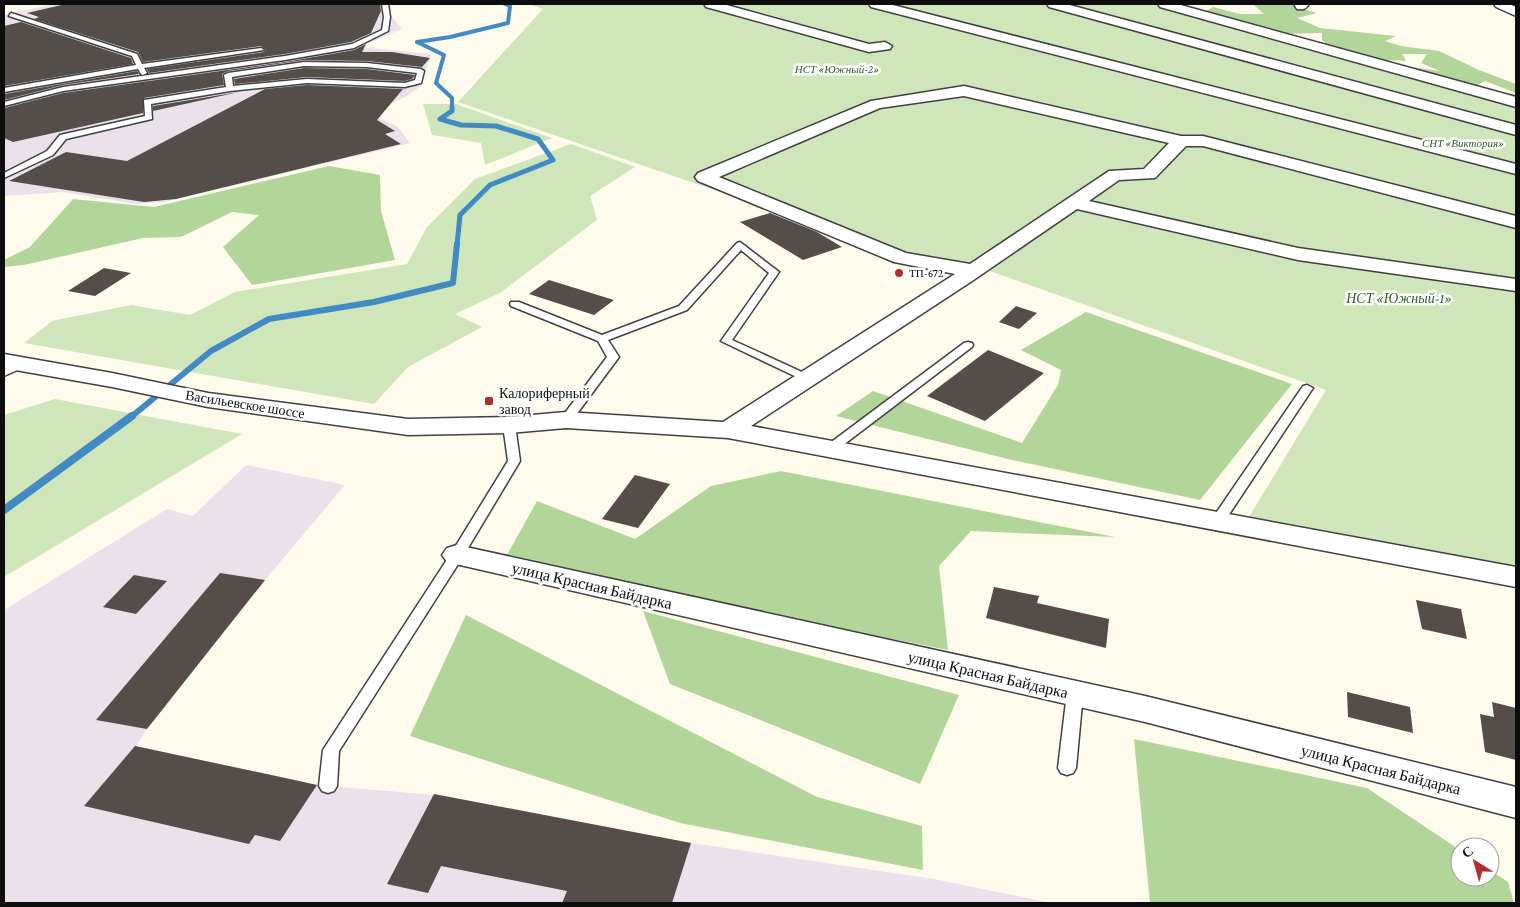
<svg xmlns="http://www.w3.org/2000/svg" width="1520" height="907" viewBox="0 0 1520 907" font-family="'Crimson Pro',serif">
  <style>
    .industrial { fill: #eae1eb }
    .green { fill: #cee6ba }
    .forest { fill: #b2d59a }
    .lines { fill: none; stroke-linecap: round; stroke-linejoin: round }
    .stream-far3 { stroke: #428ac3; stroke-width: 4 }
    .stream-far2 { stroke: #428ac3; stroke-width: 5 }
    .stream-far1 { stroke: #428ac3; stroke-width: 6 }
    .stream { stroke: #428ac3; stroke-width: 8 }
    .building { fill: #544e4a }
    .service-casing { stroke: #404040; stroke-width: 3 }
    .minor-casing { stroke: #404040; stroke-width: 3 }
    .service { fill: #fff; fill-rule: evenodd }
    .minor { fill: #fff; fill-rule: evenodd }
    .poi-dot { fill: #b32f2f; stroke: #fff; stroke-width: 2 }
    .labels { text-anchor: middle; stroke-width: 5; stroke-linejoin: round; paint-order: stroke }
    .far-park-label { font-size: 11px; font-style: italic; fill: #2c6022; stroke: #fff }
    .far-poi-label { font-size: 11px; fill: #0d0d0d; stroke: #fff; text-anchor: start }
    .park-label { font-size: 14px; font-style: italic; fill: #2c6022; stroke: #fff }
    .poi-label { font-size: 14px; fill: #0d0d0d; stroke: #fff; text-anchor: start }
    .street-label { font-size: 14px; fill: #0d0d0d; stroke: #fff }
    .near-street-label { font-size: 16px; fill: #0d0d0d; stroke: #fff }
  </style>
  <rect width="100%" height="100%" fill="#fefbed"/>
  <path class="industrial" d="M54,4h334l1,10 13,15 -43,18 72,7 -10,32 -14,10 -15,7 -33,5 39,19 12,16 -245,59 -29,2 -73,-12 -59,4v-181z
    M246,465l99,20 -80,95 -118,149 -11,17 181,39 117,10 257,48 243,36 117,24h-1047v-293l163,-101 26,7z"/>
  <path class="green" d="M529,4h628l359,102v462l-267,-51 77,-127 -342,-121 -80,-14 -446,-153 85,-93z
    M423,104h33l96,34 -67,27 -4,-22 -49,-8z
    M571,144l64,23 -45,29 7,24 -97,73 -45,21 27,13 -74,40 -34,37 -350,-61 28,-22 79,-16 59,10 45,-23 172,-28 20,-37 48,-48z
    M55,399l187,35 -238,143v-162z"/>
  <path class="forest" d="M1255,4h41l-1,3 22,6 -20,5 23,10 76,8 -11,5 16,5 38,5 40,19 37,14v9l-31,-12 -11,6 -71,-19 7,-1 30,4 -19,-8 6,-9h-25l4,7c-28,-1 -63,0 -84,-21v-7l-44,1 -75,-21 10,-6 27,7h24l-10,-9z
    M329,166l51,9 1,36 14,49 -143,25 -29,-38 36,-32 -27,-3 -51,25 -38,1 -119,27 -20,2v-7l26,-13 43,-48 81,8z
    M1086,312l206,72 -92,116 -188,-40 -176,-44 37,-25 149,52 36,-58 3,-15 -40,-20z
    M781,471l334,66 -144,-6 -32,35 9,84 -290,-58 -151,-37 30,-54 98,38 76,-53z
    M643,611l316,84 -39,89 -250,-100z
    M466,615l351,182 105,29 1,44 -243,-47 -270,-87z
    M1134,739l233,49 93,62v27h30v-7l18,12 6,21h-364z"/>
  <g class="lines">
    <path class="stream-far3" d="M452,109v-11l-16,-15 8,-28 -27,-13 33,-5 58,-14 2,-17 -5,-2"/>
    <path class="stream-far2" d="M452,107v4l-12,8 21,6 35,1 42,13 15,21 -63,25 -30,30 -3,30"/>
    <path class="stream-far1" d="M131,417l80,-66 58,-32 105,-17 79,-19 4,-39"/>
    <path class="stream" d="M4,510l128,-94"/>
  </g>
  <path class="building" d="M66,4h314l1,7 -10,22 -20,9 -66,12 -136,19 -2,-4 117,-17 2,-2 -5,-4 -118,16 -5,-10 -104,-33 5,-2 -12,-4z
    M21,22l110,36 2,6 -129,22v-60z
    M366,44l-4,8h30l38,6 -8,9 -55,-6 -63,-1 -76,11 -6,3 2,11 -80,13 -1,15 -130,29 -9,-4v-30l59,-15 222,-31 69,-12z
    M304,68l63,1 48,6 -3,4 -7,2 -98,-4 -72,7 -1,-5z
    M137,71l2,3 -76,11 -59,15v-6z
    M307,85l96,4 -26,31 18,11 -10,3 16,10 -225,55 -32,3 -135,-21 57,-29 61,9 138,-72z
    M239,92l-86,19v-5z
    M770,213l47,19 25,15 -39,13 -63,-38z
    M104,268l27,5 -36,23 -27,-5z
    M549,280l65,20 -20,15 -65,-21z
    M1016,306l21,7 -18,16 -20,-7z
    M988,350l56,23 -59,48 -58,-25z
    M635,475l35,9 -32,44 -36,-9z
    M220,573l45,7 -118,149 -51,-9z
    M134,575l33,6 -31,33 -33,-7z
    M994,587l45,9 -2,7 72,16 -3,29 -120,-30z
    M1416,600l45,9 6,30 -45,-10z
    M1347,692l63,15 3,26 -65,-16z
    M1492,702l24,6v52l-31,-8 -5,-38 14,3z
    M135,746l155,33 27,6 -37,56 -25,-6 -6,9 -165,-38z
    M434,794l257,49 -19,60h-110l5,-12 -126,-25 -13,27 -41,-9z"/>
  <g class="lines">
    <defs>
      <path id="service" d="M382,4h6l2,13 -2,14 -34,17 -69,12 -222,31 -59,15v-4l59,-15 222,-31 67,-12 30,-14 2,-13z
        M11,13l126,41 5,10 119,-16 3,2 -120,18 3,5 -4,2 -2,-1 -3,-5 -134,23v-4l132,-23 -4,-9 -123,-40z
        M304,62l63,1 54,6 3,2 -3,12 -16,4 -98,-4 -77,8 -79,13 1,15 -86,20 -13,16 -49,23v-5l43,-22 13,-16 85,-19 -1,-16 82,-13 -2,-12 4,-2zM304,66l63,1 50,6 -2,7 -10,3 -98,-4 -74,7 -1,-9z
        M740,242l39,30 -47,68 81,37 2,2 -2,2h-8l-84,-40 48,-68 -28,-23 -54,60 -79,30 11,17 -49,66h-8l-2,-3 2,-3 45,-60 -9,-16 -87,-35 -1,-2 1,-2h8l83,33 77,-29 58,-63z
        M968,342l4,1 1,2 -1,2 -138,105h-8l-2,-3 2,-3 138,-103z
        M20,362l4,1 2,2 -2,2 -20,9v-7z
        M1307,385l6,3 -91,137h-10l-2,-3 2,-3 91,-133z
        M509,421l6,4 5,36 -58,97 -123,193 -2,35 -3,5 -6,2 -6,-2 -3,-5 4,-36 129,-198 56,-91 -5,-36z
        M1075,687l6,2 2,4 -7,75 -3,5 -6,2 -6,-2 -3,-5 9,-75 2,-4z"/>
      <path id="minor" d="M704,4h19l146,40 16,-2 7,4 -2,3 -21,3 -163,-45z
        M869,4h20l627,160v10l-645,-167z
        M1047,4h19l450,121v10l-467,-128z
        M1158,4h19l339,93v10l-356,-100z
        M1296,4h13c-3,5 -6,6 -12,5l-2,-3z
        M1494,4h15l7,3v9l-20,-9z
        M964,86l217,50h22l313,80v12l-313,-82h-17l-31,32 -36,2 -30,21 209,47 218,31v12l-218,-31 -221,-51 -105,72 -221,145 765,141v20l-788,-149 -162,-10 -57,5 -101,2 -200,-28 -96,-20 -108,-19v-14l108,19 96,20 200,26 101,-2 57,-5 157,10 232,-148 -61,-12 -196,-81 -3,-4 3,-4 173,-72zM964,96l205,47 -25,26 -35,2 -139,93 -64,-11 -187,-76 161,-69z
        M457,545l688,151 371,91v31l-371,-96 -698,-160 -5,-7 5,-7z"/>
    </defs>
    <use href="#service" class="service-casing"/>
    <use href="#minor" class="minor-casing"/>
    <use href="#service" class="service"/>
    <use href="#minor" class="minor"/>
  </g>
  <g class="poi-dot">
    <circle cx="899" cy="273" r="5"/>
    <rect x="484" y="396" width="10" height="10" rx="2.5"/>
  </g>
  <g class="labels">
    <g class="far-park-label">
      <text x="837" y="73">НСТ «Южный-2»</text>
      <text x="1463" y="147">СНТ «Виктория»</text>
    </g>
    <g class="far-poi-label">
      <text x="909" y="277">ТП-672</text>
    </g>
    <g class="park-label">
      <text x="1399" y="303">НСТ «Южный-1»</text>
    </g>
    <g class="poi-label">
      <text x="499" y="398">Калориферный<tspan x="499" dy="16">завод</tspan></text>
    </g>
    <g class="street-label">
      <text transform="translate(245 404) rotate(9)" y="5">Васильевское шоссе</text>
    </g>
    <g class="near-street-label">
      <text transform="translate(592 585) rotate(13)" y="6">улица Красная Байдарка</text>
      <text transform="translate(988 674) rotate(13)" y="6">улица Красная Байдарка</text>
      <text transform="translate(1381 769) rotate(14)" y="6">улица Красная Байдарка</text>
    </g>
  </g>
  <rect width="1520" height="907" fill="none" stroke="#0d0d0d" stroke-width="10"/>
  <g transform="translate(1475 862) rotate(323)"><circle r="24" fill="#ffffff" stroke="#9e9e9e"/>
  <path d="M0-4L9 19L0 12L-9 19Z" fill="#b32f2f"/>
  <text y="-8" font-size="14" font-weight="bold" text-anchor="middle" fill="#0d0d0d">С</text>
  </g>
</svg>
